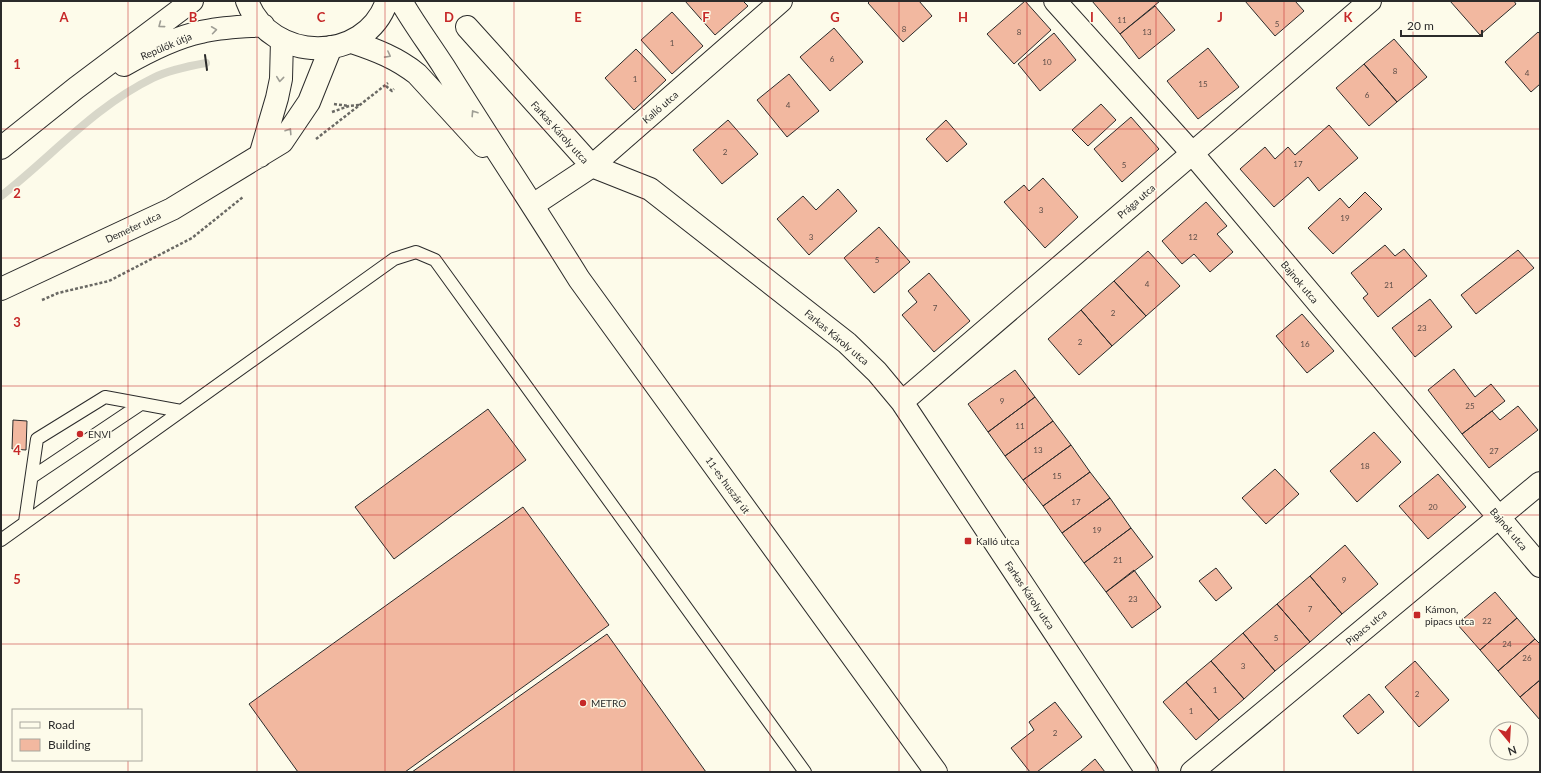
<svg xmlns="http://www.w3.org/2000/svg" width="1541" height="773" viewBox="0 0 1541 773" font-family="Lato,sans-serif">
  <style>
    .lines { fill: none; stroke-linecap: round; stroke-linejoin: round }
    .stream { stroke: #d8d7c9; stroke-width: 8 }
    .building { fill: #f2b8a0; stroke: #2b2b2b }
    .lane-casing { stroke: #2b2b2b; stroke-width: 14 }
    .street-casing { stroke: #2b2b2b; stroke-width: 24 }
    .primary-casing { stroke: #2b2b2b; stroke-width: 24 }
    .path { stroke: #6a6964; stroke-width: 2.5; stroke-dasharray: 3 2; stroke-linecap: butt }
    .lane { stroke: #fdfbea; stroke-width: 12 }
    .street { stroke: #fdfbea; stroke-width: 22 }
    .primary { stroke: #fdfbea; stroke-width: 22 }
    .wall { stroke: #2b2b2b; stroke-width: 2 }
    .oneway { stroke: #9e9d94 }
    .grid { fill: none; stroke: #c62828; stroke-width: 1; stroke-opacity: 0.55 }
    .poi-dot { fill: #c62828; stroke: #fdfbea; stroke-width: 1.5 }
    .labels { text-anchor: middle; stroke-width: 3; stroke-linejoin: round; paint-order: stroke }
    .number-label { font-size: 8px; fill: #5d4e48 }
    .street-label { font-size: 10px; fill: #2b2b2b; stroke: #fdfbea }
    .poi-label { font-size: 10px; fill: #2b2b2b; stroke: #fdfbea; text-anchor: start }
    .grid-label { font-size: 13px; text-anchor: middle; font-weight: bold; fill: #c62828; stroke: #fdfbea; stroke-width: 3; stroke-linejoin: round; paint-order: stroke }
  </style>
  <rect width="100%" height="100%" fill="#fdfbea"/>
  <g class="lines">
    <path class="stream" d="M1,196c50,-39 94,-90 152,-118 16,-8 36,-12 53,-15"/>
  </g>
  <path class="building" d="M685,1h58l5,5 -33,29z
    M870,1h49l13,15 -29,26 -35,-39z
    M1025,1l26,29 -37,34 -27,-30z
    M1092,1h68l-40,33z
    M1245,1h50l9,10 -29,25z
    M1450,1h64l2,3 -36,31z
    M1155,6l20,24 -36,29 -19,-25z
    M672,12l31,34 -31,28 -31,-34z
    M834,28l29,34 -33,29 -30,-34z
    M1538,32l2,2v50l-9,8 -26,-30z
    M1054,33l22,27 -36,31 -22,-27z
    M1394,39l33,38 -30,25 -33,-38z
    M1208,48l31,39 -41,32 -31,-38z
    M636,49l30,31 -32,30 -29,-32z
    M1364,64l33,38 -28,24 -33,-38z
    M789,74l30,37 -32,26 -30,-37z
    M1101,104l15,16 -28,26 -16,-16z
    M1131,117l28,32 -37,33 -28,-33z
    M728,120l30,34 -36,30 -29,-34z
    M946,120l21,24 -20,18 -21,-23z
    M1329,125l29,33 -39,33 -11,-14 -34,30 -34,-38 25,-22 10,12 13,-12 7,8z
    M1043,178l35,39 -33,31 -41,-46 20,-17 5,6z
    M838,189l19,22 -48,44 -32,-36 26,-23 13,14z
    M1365,192l17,17 -49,45 -25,-26 32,-30 9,10z
    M1206,202l21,24 -10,8 16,18 -23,20 -16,-18 -12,10 -20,-23z
    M879,227l31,35 -36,31 -30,-35z
    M1385,245l10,11 9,-7 23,27 -49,41 -15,-19 5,-4 -17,-21z
    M1518,250l16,18 -58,46 -15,-19z
    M1148,251l32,35 -34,30 -32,-35z
    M929,273l41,48 -36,31 -32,-37 15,-13 -9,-11z
    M1114,281l32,35 -34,30 -31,-36z
    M1430,299l22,28 -37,30 -23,-29z
    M1081,310l31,36 -33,29 -31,-36z
    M1302,314l32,37 -27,22 -31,-37z
    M1454,369l21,28 16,-13 14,17 -43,33 -34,-44z
    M1015,370l20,27 -47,35 -20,-28z
    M1035,397l18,24 -48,35 -17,-24z
    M1518,406l20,24 -49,38 -27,-34 30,-23 8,9z
    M488,409l38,51 -132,99 -39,-52z
    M13,420l14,1 -1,29 -14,-1z
    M1053,421l18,24 -48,35 -18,-24z
    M1374,432l27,30 -44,40 -27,-31z
    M1071,445l19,27 -47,34 -20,-26z
    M1275,469l24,25 -33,30 -24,-26z
    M1090,472l20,26 -48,35 -19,-27z
    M1438,474l28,33 -38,32 -29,-33z
    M1110,498l21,30 -47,35 -22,-30z
    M523,507l86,118 -204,147h-107l-49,-68z
    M1131,528l22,29 -47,35 -22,-29z
    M1345,545l33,39 -36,30 -32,-38z
    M1216,568l16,20 -16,13 -17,-20z
    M1134,570l27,37 -29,21 -26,-36z
    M1310,576l32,38 -32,28 -33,-38z
    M1495,592l22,26 -37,32 -23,-26z
    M1277,604l33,38 -35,29 -32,-38z
    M1517,618l18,21 -37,32 -18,-21z
    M1243,633l32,38 -31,28 -33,-38z
    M607,634l99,138h-294z
    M1535,639l5,5v36l-20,17 -22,-26z
    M1211,661l33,38 -25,21 -33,-38z
    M1415,661l34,39 -30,27 -34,-40z
    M1540,680v40l-20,-23z
    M1186,682l33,38 -23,20 -33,-38z
    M1369,694l15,18 -26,22 -15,-18z
    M1055,702l27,35 -45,35h-7l-19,-24 23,-18 -5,-8z
    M1095,759l10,13h-25z"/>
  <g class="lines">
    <defs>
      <path id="lane" d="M32,477l109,-73
        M25,522l12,-83 68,-42 76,14
        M1,540l393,-281 22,-7 19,8 370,512"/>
      <path id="street" d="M1055,1l137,152 348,413
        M467,27l125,139 58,23 197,154 30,29 25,30 245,370
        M260,156l17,-58 4,-19 1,-39
        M533,205l59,-39 189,-165
        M1,289l171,-80 110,-67 27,-40 22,-55
        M902,402l468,-401
        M1192,772l348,-289"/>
      <path id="primary" d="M247,1c23,62 118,64 140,0
        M401,1c13,23 29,44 43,66 44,71 91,141 135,212l357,493
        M352,42c24,8 45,16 65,32l66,72
        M124,65c21,-12 53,-28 77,-33 20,-5 41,-5 62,-7
        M1,148l75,-60 116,-87"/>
    </defs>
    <use href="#lane" class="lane-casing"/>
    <use href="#street" class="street-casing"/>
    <use href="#primary" class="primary-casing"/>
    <path class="path" d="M386,86l6,5 2,-2
      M334,104l15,2
      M332,112l17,-6 11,-1
      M316,139l72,-56
      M42,300l16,-7 51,-12 83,-43 51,-41"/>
    <use href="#lane" class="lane"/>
    <use href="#street" class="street"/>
    <use href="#primary" class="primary"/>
    <path class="wall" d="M205,55l2,15"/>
  </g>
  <defs><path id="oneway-chevron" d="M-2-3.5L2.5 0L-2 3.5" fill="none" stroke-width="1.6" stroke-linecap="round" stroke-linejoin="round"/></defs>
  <g class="oneway">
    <use href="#oneway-chevron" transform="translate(161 25) rotate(143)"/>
    <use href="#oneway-chevron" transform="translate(214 30) rotate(-8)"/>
    <use href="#oneway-chevron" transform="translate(388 55) rotate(28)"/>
    <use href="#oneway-chevron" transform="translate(280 79) rotate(96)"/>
    <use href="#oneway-chevron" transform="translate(474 113) rotate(-123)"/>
    <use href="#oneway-chevron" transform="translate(289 131) rotate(-57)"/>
  </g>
  <path class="grid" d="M128,1v709M257,1v771M385,1v771M514,1v771M642,1v771M770,1v771M899,1v771M1027,1v771M1156,1v771M1284,1v771M1413,1v771M1,129h1539M1,258h1539M1,386h1539M1,515h1539M1,644h1539M128,760v12"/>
  <g class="poi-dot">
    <circle cx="80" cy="434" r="4"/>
    <rect x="964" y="537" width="8" height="8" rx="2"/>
    <rect x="1413" y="611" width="8" height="8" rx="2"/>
    <circle cx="583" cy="703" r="4"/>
  </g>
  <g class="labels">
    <g class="number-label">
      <text x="1122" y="23">11</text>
      <text x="1277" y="27">5</text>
      <text x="904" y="32">8</text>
      <text x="1019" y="35">8</text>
      <text x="1147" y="35">13</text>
      <text x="672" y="46">1</text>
      <text x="832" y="62">6</text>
      <text x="1047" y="65">10</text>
      <text x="1395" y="74">8</text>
      <text x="1527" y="76">4</text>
      <text x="635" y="82">1</text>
      <text x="1203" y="87">15</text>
      <text x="1367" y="98">6</text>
      <text x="788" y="108">4</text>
      <text x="725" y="155">2</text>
      <text x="1298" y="167">17</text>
      <text x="1124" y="168">5</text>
      <text x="1041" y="213">3</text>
      <text x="1345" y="221">19</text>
      <text x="811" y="240">3</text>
      <text x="1193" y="240">12</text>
      <text x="877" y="263">5</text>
      <text x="1147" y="287">4</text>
      <text x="1389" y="288">21</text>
      <text x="935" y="311">7</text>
      <text x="1113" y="316">2</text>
      <text x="1422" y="331">23</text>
      <text x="1080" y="345">2</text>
      <text x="1305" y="347">16</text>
      <text x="1002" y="404">9</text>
      <text x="1470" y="409">25</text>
      <text x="1020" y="429">11</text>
      <text x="1038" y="453">13</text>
      <text x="1494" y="454">27</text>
      <text x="1365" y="469">18</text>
      <text x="1057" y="479">15</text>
      <text x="1076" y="505">17</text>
      <text x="1433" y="510">20</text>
      <text x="1097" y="533">19</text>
      <text x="1118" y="563">21</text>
      <text x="1344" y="583">9</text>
      <text x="1133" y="602">23</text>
      <text x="1310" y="612">7</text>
      <text x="1487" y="624">22</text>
      <text x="1276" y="641">5</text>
      <text x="1507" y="647">24</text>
      <text x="1527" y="661">26</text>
      <text x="1243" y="669">3</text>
      <text x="1215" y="693">1</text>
      <text x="1417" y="697">2</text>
      <text x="1191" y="714">1</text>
      <text x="1055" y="736">2</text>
    </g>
    <g class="street-label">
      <text transform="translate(166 46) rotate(-23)" y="4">Repülők útja</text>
      <text transform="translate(660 107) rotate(-41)" y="4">Kalló utca</text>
      <text transform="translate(560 132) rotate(48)" y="4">Farkas Károly utca</text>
      <text transform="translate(1136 201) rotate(-41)" y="4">Prága utca</text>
      <text transform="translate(133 227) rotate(-25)" y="4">Demeter utca</text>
      <text transform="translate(1300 282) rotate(50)" y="4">Bajnok utca</text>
      <text transform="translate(837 337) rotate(40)" y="4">Farkas Károly utca</text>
      <text transform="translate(728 485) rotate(54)" y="4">11-es huszár út</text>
      <text transform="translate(1509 529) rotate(50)" y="4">Bajnok utca</text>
      <text transform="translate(1030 595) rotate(56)" y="4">Farkas Károly utca</text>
      <text transform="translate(1366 627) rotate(-40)" y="4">Pipacs utca</text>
    </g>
    <g class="poi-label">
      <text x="88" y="438">ENVI</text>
      <text x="976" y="545">Kalló utca</text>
      <text x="1425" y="613">Kámon,<tspan x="1425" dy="12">pipacs utca</tspan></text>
      <text x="591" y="707">METRO</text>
    </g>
  </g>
  <g class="grid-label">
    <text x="64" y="22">A</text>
    <text x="193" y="22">B</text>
    <text x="321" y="22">C</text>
    <text x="449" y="22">D</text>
    <text x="578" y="22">E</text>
    <text x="706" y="22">F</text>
    <text x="835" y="22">G</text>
    <text x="963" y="22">H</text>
    <text x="1092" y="22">I</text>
    <text x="1220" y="22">J</text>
    <text x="1348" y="22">K</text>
    <text x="17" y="69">1</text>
    <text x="17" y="198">2</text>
    <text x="17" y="327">3</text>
    <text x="17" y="455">4</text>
    <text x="17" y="584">5</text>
  </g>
  <rect width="1541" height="773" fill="none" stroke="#2b2b2b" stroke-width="4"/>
  <rect x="12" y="709" width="130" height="52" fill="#fdfbea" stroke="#a9a89e"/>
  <rect x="20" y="722" width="20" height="6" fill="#fdfbea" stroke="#a9a89e"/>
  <text x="48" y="729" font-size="12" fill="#2b2b2b">Road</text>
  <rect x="20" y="739" width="20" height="12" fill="#f2b8a0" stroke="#a9a89e"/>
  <text x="48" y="749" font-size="12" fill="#2b2b2b">Building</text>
  <g transform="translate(1509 741) rotate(162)"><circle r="19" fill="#fdfbea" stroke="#a9a89e"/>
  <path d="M0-3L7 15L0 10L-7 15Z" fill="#c62828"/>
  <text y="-6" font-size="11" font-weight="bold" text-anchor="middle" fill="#2b2b2b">N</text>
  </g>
  <path d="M1401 30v6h81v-6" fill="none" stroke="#2b2b2b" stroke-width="2"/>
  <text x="1407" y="30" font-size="12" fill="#2b2b2b" stroke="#fdfbea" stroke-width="3" paint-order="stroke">20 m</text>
</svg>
